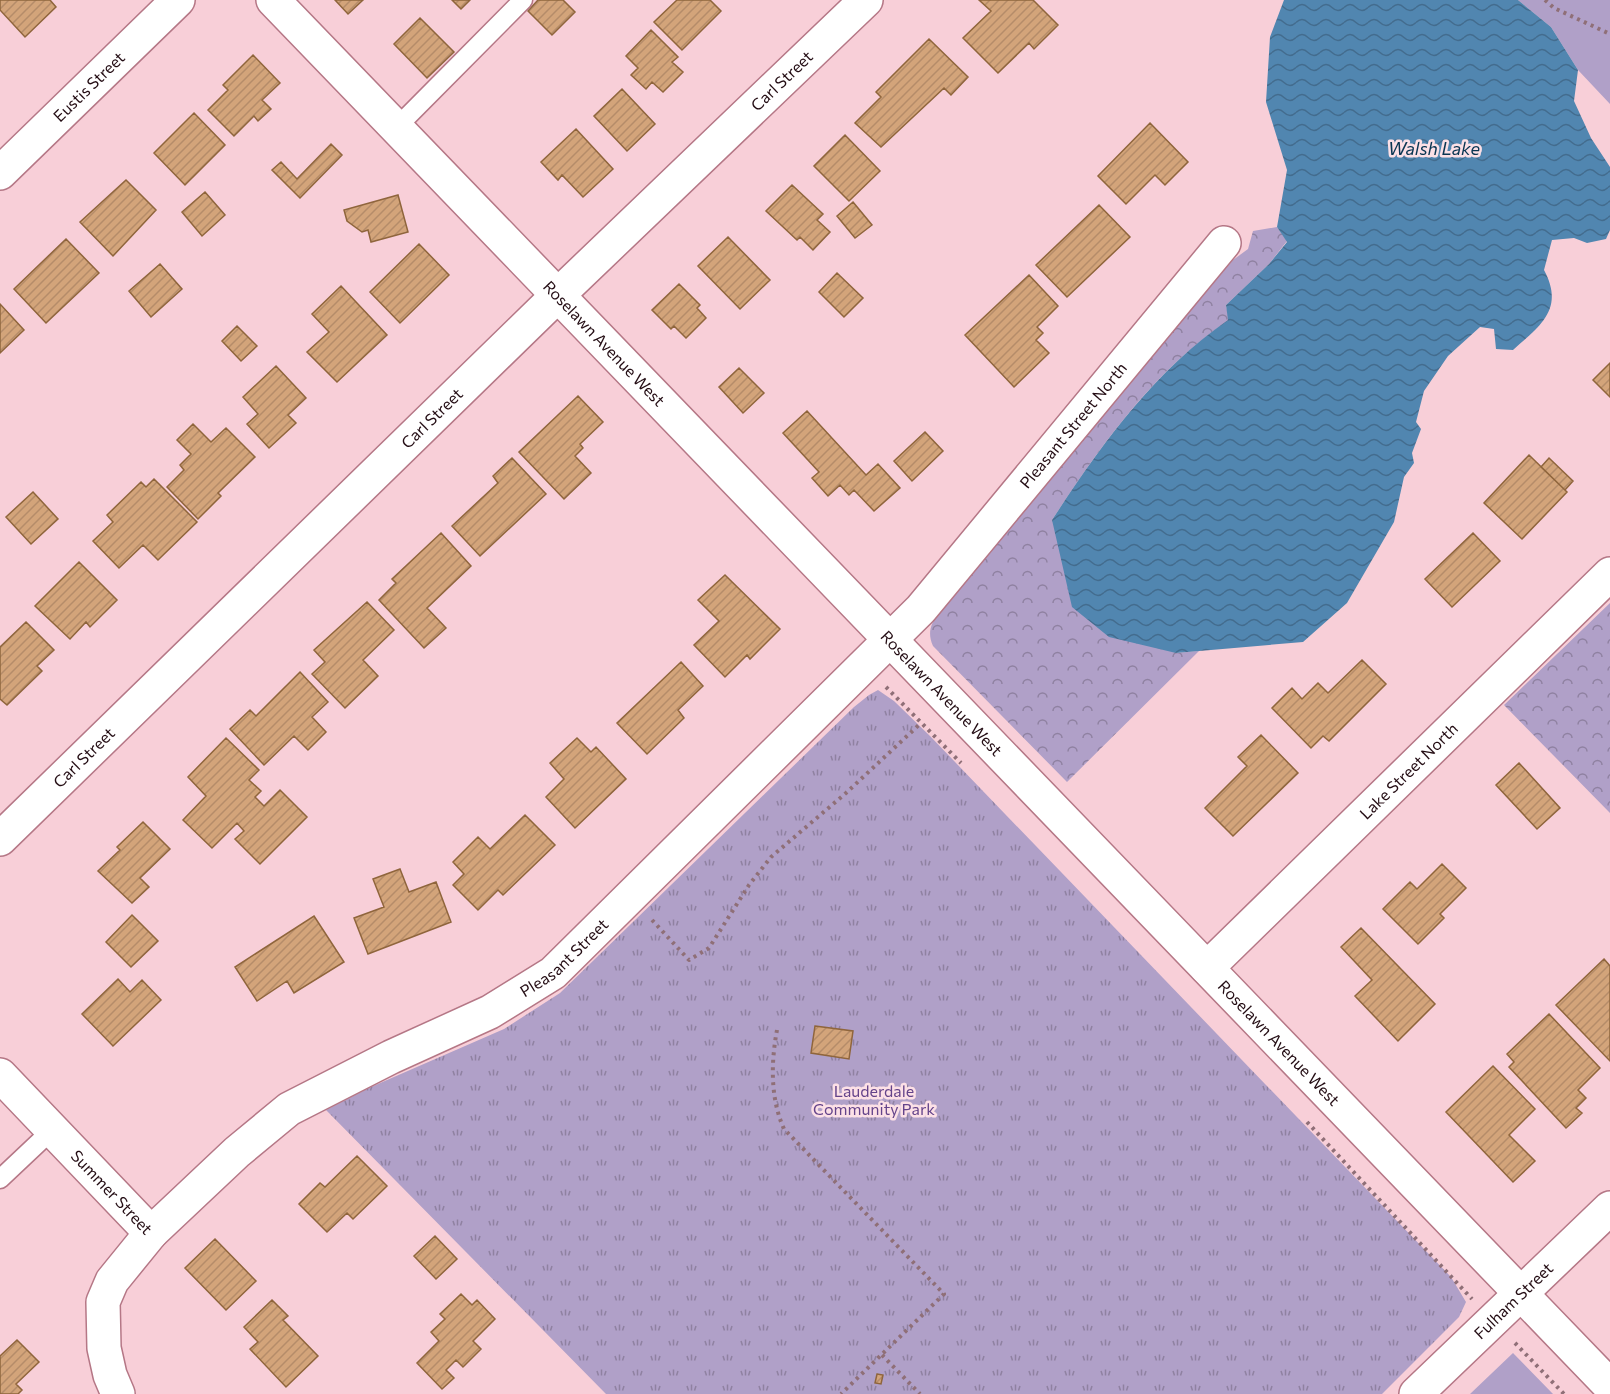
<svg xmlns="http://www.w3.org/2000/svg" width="1610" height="1394" viewBox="0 0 1610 1394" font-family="Commissioner,sans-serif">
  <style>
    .grass { fill: #b0a0c8 }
    .forest { fill: url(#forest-crowns) }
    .park { fill: url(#park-tufts) }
    .water { fill: url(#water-waves) }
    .building { fill: url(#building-hatch); stroke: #8f653c; stroke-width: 1.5 }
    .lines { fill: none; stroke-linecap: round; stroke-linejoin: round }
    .service-casing { stroke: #b57786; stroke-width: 21 }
    .minor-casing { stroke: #b57786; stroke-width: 36 }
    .tertiary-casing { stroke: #b57786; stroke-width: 36 }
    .path { stroke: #8f6f77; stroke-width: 4; stroke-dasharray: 3 4.5; stroke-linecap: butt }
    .service { stroke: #fff; stroke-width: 18 }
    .minor { stroke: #fff; stroke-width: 33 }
    .tertiary { stroke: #fff; stroke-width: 33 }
    .labels { text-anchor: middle; stroke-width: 5; stroke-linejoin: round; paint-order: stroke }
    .street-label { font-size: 16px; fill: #230c13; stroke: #fce0e6 }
    .park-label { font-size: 16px; fill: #64438a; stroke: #fce0e6 }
    .water-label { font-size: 18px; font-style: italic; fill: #093552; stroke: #fce0e6 }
  </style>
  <defs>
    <pattern id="forest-crowns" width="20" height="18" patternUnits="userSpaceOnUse" patternTransform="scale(1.5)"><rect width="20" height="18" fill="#b0a0c8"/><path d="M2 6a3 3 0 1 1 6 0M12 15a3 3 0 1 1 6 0" fill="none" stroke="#8f81a1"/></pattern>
    <pattern id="park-tufts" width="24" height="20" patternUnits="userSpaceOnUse" patternTransform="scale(1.5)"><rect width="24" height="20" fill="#b0a0c8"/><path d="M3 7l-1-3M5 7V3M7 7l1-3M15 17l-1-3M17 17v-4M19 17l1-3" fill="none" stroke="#8f81a1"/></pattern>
    <pattern id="water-waves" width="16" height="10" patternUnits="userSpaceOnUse" patternTransform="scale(1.5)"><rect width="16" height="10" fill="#5186b0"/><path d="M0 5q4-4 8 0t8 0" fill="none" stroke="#436c8e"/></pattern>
    <pattern id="building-hatch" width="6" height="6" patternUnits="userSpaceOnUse" patternTransform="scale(1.5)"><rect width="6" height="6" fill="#d3a47a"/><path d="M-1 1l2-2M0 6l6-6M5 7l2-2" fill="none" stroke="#b58c69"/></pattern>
  </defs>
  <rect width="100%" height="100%" fill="#f8cfd8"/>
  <path class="grass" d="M1518,0h92v104l-32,-34 -27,-43z
    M1513,1353l40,41h-83z"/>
  <path class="forest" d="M1277,227l10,14 -18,23 -43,41 3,15c-75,50 -128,125 -177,200l124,133 23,-2 -132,131 -134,-136c-6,-13 -2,-22 5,-33l185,-228 110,-125 15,-11 5,-18z
    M1610,603v210l-106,-108z"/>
  <path class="park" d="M878,690l16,11 36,35 521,541 15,25 -7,15 -77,77h-776l-280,-284 45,-23 133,-58 56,-36 294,-286 15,-12z"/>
  <path class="water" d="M1284,0h234l33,27 27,43 -4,31 17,37 19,29v63l-4,9 -19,4 -13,-5 -22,2 -8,30c21,39 -4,56 -31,80l-17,-1 -2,-20 -14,-2 -32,29 -24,35 -8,31 5,7 -9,24 2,10 -10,14 -10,45 -47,81 -44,39 -127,11 -67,-16 -37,-30 -20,-87c49,-75 102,-149 176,-200l-2,-15 43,-41 18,-22 -10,-15 10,-57 -21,-68 4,-65z"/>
  <path class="building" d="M0,0h50l6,7 -31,30 -25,-27z
    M335,0h28l-15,14z
    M452,0h18l-9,9z
    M538,0h25l12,12 -23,23 -24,-24z
    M677,0h33l11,11 -39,39 -28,-28z
    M979,0h54l25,25 -24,24 -5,-6 -31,30 -35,-35 28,-27z
    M420,18l34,34 -27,26 -33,-34z
    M651,30l27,27 -6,5 11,10 -20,20 -11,-10 -6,7 -15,-14 7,-7 -12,-12z
    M929,39l39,38 -17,18 -7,-7 -63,59 -26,-24 26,-26 -5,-5z
    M253,55l27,28 -18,17 9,9 -13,12 -4,-5 -20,20 -26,-26 20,-20 -5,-5z
    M622,89l33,35 -28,27 -33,-35z
    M194,113l31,32 -40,40 -31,-32z
    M1150,123l38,39 -23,23 -10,-10 -29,29 -28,-28z
    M576,129l37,40 -30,28 -21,-22 -4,5 -17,-18z
    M845,135l35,36 -31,30 -35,-35z
    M331,144l11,11 -42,43 -28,-28 9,-8 16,17z
    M126,180l30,30 -43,46 -33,-34z
    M792,185l31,29 -6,6 13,12 -17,18 -13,-13 -3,3 -31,-29z
    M205,192l20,23 -23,21 -20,-24z
    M398,195l10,37 -37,10 -3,-12 -6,2 -15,-11 -3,-11z
    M853,202l19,23 -17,13 -18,-22z
    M1099,205l31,32 -63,60 -31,-32z
    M728,237l42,43 -30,29 -42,-43z
    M66,239l33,34 -53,50 -32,-34z
    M419,244l30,31 -49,48 -30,-31z
    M160,264l22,25 -31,28 -22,-26z
    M837,273l26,25 -19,19 -25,-25z
    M1029,275l29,31 -21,21 6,6 -7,7 13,13 -35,34 -49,-52z
    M679,284l21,21 -3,3 9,10 -20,20 -12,-12 -3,3 -19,-19z
    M341,286l46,49 -50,47 -30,-30 22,-20 -17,-18z
    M0,304l24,26 -24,23z
    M237,326l20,20 -16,15 -19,-20z
    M1610,363v34l-17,-17z
    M276,366l30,32 -18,17 8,8 -27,25 -22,-24 11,-10 -15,-17z
    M739,368l25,25 -21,20 -24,-26z
    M578,396l25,26 -23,22 3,4 -8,8 16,17 -27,26 -45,-47z
    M807,411l59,64 12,-11 22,24 -26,23 -20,-21 -5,5 -9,-10 -12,11 -16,-18 7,-6 -36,-39z
    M193,424l18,18 15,-14 29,29 -37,36 3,3 -23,23 -31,-32 17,-17 -4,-5 11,-11 -14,-14z
    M925,432l18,19 -31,30 -18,-20z
    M1529,455l38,37 -45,47 -38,-36z
    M512,458l34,36 -66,62 -28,-30 46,-43 -5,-7z
    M1549,458l24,23 -8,9 -24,-23z
    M154,479l43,43 -39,38 -15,-15 -24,23 -26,-27 20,-19 -6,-7 34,-33 5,5z
    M33,492l25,27 -27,25 -25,-27z
    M441,533l30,33 -44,42 19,20 -22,20 -45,-48 17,-17 -4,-4z
    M1473,533l27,28 -48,46 -27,-28z
    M79,562l38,38 -27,27 -4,-5 -16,17 -35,-33z
    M725,575l55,54 -30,30 -3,-4 -22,22 -31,-32 25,-24 -21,-21z
    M367,602l27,28 -31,30 15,16 -33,32 -33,-34 13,-12 -11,-12z
    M26,622l28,28 -17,16 5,5 -35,34 -7,-6v-52z
    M1362,660l24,24 -57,57 -6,-5 -12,12 -39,-40 20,-20 10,11 16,-16 10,10z
    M681,662l22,24 -25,24 6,8 -37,36 -30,-31z
    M300,672l28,30 -16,15 14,15 -18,18 -14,-14 -30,29 -34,-36 20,-19 6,6z
    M1261,735l37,38 -65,63 -28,-28 42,-42 -9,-9z
    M226,738l33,32 -10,10 12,11 -6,6 9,9 16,-16 27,27 -47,47 -25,-25 9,-8 -7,-8 -25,25 -29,-28 23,-24 -18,-19z
    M577,738l14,14 5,-5 30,32 -51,49 -29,-31 18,-18 -14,-16z
    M1519,763l41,45 -23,21 -41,-44z
    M525,815l30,30 -52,50 -5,-5 -20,20 -25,-25 11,-11 -11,-12 25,-25 12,12z
    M143,822l27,27 -30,29 9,9 -17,16 -34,-32 22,-21 -3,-3z
    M1442,864l24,24 -26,26 4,4 -26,26 -35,-35 27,-27 7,7z
    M400,869l9,23 27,-10 15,40 -83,32 -14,-36 30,-11 -11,-28z
    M132,915l26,26 -27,26 -25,-25z
    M314,916l30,46 -50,31 -7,-12 -30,20 -22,-34z
    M1361,928l74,76 -37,37 -43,-45 17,-16 -31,-33z
    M1604,959l6,7v95l-54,-56z
    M118,979l12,13 12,-12 19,20 -48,46 -31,-32z
    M1549,1014l51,54 -22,22 8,8 -10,10 6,5 -16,15 -57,-61 5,-5 -7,-8z
    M815,1026l38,5 -4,28 -38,-6z
    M1493,1066l42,43 -26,26 26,26 -22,21 -67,-70z
    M357,1156l30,30 -34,33 -6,-6 -20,19 -28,-28 21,-21 5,4z
    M435,1236l22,23 -21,20 -22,-23z
    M215,1239l41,42 -30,29 -41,-42z
    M461,1294l11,11 5,-5 18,19 -22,22 8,8 -18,18 -7,-7 -10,10 8,8 -12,11 -25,-26 22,-22 -8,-9 14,-13 -5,-5z
    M272,1300l16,16 -5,4 35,36 -32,31 -36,-38 8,-7 -14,-15z
    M17,1340l22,22 -23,22 6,6 -4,4h-18v-38z
    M877,1374l6,1 -2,9 -6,-1z"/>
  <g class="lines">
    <defs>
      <path id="service" d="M396,128l127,-128
        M0,1179l52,-49"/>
      <g id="minor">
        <path id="s1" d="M0,839l557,-543 309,-296"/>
        <path id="s2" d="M1207,968l403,-394"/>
        <path id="s3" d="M0,1075l151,158"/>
        <path id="s4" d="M118,1394l-8,-19 -6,-27 -1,-46 9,-21 39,-48 86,-81 52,-43 102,-52 99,-45 63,-39 368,-364 303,-366"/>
        <path id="s5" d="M1416,1394l194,-186"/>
      </g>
      <g id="tertiary">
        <path id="s6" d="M273,0l1337,1386"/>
        <path id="s7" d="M0,173l178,-173"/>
      </g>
    </defs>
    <use href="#service" class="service-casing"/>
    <use href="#minor" class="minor-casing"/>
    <use href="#tertiary" class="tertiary-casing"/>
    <path class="path" d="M1545,0l9,8 56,26
      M886,687l75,76
      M652,920l37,40 20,-12 40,-63 22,-28 75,-64 75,-70
      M777,1030c-6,32 -7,68 7,99l160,165 -103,100
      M1307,1122l165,177
      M1515,1343l49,51
      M882,1355l38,39"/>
    <use href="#service" class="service"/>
    <use href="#minor" class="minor"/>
    <use href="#tertiary" class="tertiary"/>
  </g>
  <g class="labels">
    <g class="street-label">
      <text dy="6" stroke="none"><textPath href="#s1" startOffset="1089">Carl Street</textPath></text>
      <text dy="6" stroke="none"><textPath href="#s7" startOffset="124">Eustis Street</textPath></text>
      <text dy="6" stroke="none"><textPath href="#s6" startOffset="477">Roselawn Avenue West</textPath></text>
      <text dy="6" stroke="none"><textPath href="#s1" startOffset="603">Carl Street</textPath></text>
      <text dy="6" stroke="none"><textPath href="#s4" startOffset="1418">Pleasant Street North</textPath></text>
      <text dy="6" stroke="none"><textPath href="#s6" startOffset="963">Roselawn Avenue West</textPath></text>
      <text dy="6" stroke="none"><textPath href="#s1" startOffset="117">Carl Street</textPath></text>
      <text dy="6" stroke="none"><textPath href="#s2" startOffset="282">Lake Street North</textPath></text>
      <text dy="6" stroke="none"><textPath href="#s4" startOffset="680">Pleasant Street</textPath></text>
      <text dy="6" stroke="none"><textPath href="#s6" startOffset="1449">Roselawn Avenue West</textPath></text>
      <text dy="6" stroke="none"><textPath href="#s3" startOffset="162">Summer Street</textPath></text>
      <text dy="6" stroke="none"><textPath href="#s5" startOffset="135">Fulham Street</textPath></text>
    </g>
    <g class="park-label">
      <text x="874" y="1097">Lauderdale<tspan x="874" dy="18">Community Park</tspan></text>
    </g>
    <g class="water-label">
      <text x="1434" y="155">Walsh Lake</text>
    </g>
  </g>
</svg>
